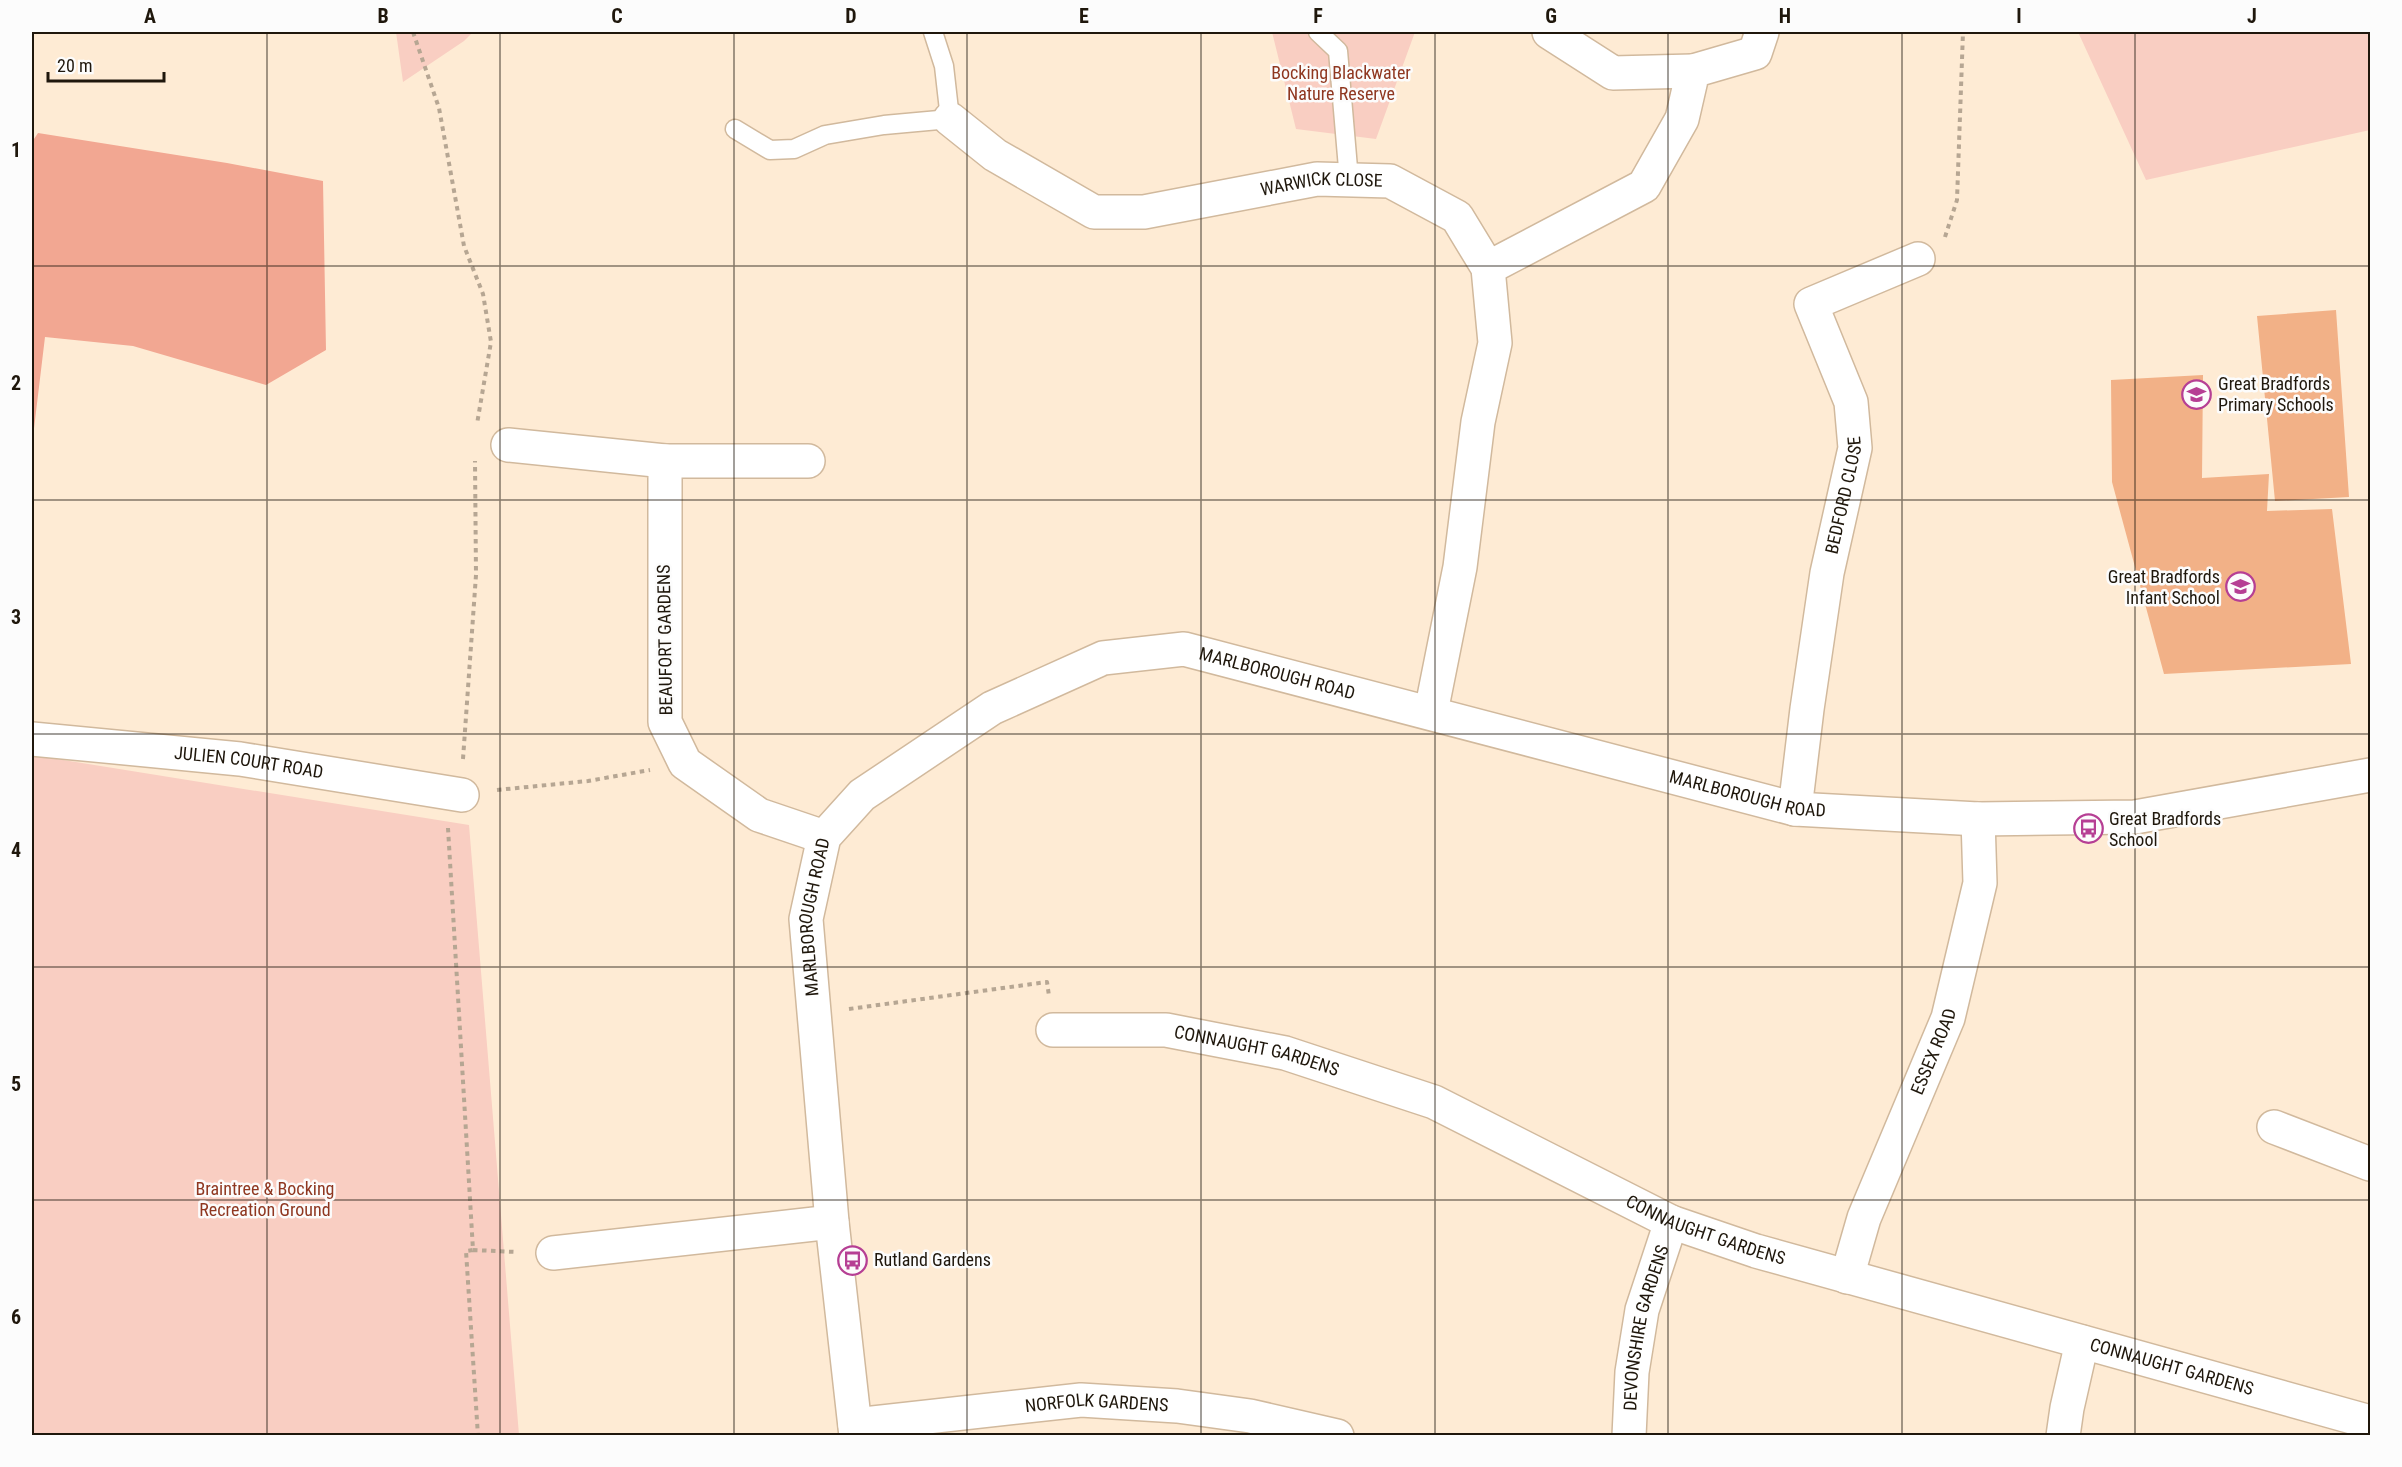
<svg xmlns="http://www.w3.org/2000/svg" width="2402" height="1467" viewBox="0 0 2402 1467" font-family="'Roboto Condensed',sans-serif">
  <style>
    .green { fill: #f9cec2 }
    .forest { fill: #f2a792 }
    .building { fill: #f2b187 }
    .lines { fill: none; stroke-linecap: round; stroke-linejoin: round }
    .lane-casing { stroke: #d1b99d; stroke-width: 21 }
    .street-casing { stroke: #d1b99d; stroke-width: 36 }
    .secondary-casing { stroke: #d1b99d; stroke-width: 36 }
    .path { stroke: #b6a693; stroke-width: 4; stroke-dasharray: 4.5 4.5; stroke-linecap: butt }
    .lane { stroke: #fff; stroke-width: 18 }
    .street { stroke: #fff; stroke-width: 33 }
    .secondary { stroke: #fff; stroke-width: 33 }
    .grid { fill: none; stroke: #1f170c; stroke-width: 1.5; stroke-opacity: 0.55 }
    .labels { text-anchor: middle; stroke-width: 5; stroke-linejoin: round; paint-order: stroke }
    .park-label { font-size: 18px; fill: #8f3720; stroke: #fcfcfc }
    .street-label { font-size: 18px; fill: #1f170c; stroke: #fcfcfc }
    .poi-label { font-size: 18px; fill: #1f170c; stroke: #fcfcfc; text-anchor: start }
    .neatline { fill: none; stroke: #1f170c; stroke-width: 2 }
    .grid-label { font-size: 20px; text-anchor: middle; font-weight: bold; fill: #1f170c }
  </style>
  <rect width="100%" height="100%" fill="#feebd4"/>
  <path class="green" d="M396,32h77l-9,9 -61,41z
    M1272,32h143l-39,107 -80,-10z
    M2078,32h292v98l-224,50z
    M32,755l437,70 50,610h-487z"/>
  <path class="forest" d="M38,133l189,30 96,18 3,169 -60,35 -133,-39 -88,-9 -13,108v-303z"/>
  <path class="building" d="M2336,310l13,187 -74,4 -18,-185z
    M2203,375l-1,103 67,-4 -2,37 65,-2 19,155 -187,10 -52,-192 -1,-102z"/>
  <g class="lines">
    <defs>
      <path id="lane" d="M1318,32l20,19 11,129
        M735,129l35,21 24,-1 31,-14 59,-10 66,-6 -6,-53 -11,-34"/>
      <g id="street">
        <path d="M1549,32l64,41 80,-2"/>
        <path id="s1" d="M950,119l45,36 99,57h50l173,-33 73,2 67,36 31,51 7,75 -17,79 -18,145 -29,145"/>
        <path d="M1488,268l156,-82 38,-67 11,-48 62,-18 7,-21"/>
        <path d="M508,445l157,16v261l20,41 74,52 65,22"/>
        <path d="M665,461h143"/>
        <path id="s2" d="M32,739l208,20 222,36"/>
        <path id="s3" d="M1795,809l12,-100 20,-136 28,-125 -4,-46 -40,-98 107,-45"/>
        <path id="s4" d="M1053,1030h113l119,23 149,49 237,120 85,29 614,171"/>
        <path d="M2274,1127l96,37"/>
        <path d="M553,1253l279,-31"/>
        <path id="s5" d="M1847,1277l17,-59 84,-200 32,-135 -2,-64"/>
        <path id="s6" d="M855,1425l226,-25 96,6 73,10 87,20"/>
        <path id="s7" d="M1629,1436l3,-64 10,-62 29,-88"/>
        <path d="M2063,1436l4,-28 15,-66"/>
      </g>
      <g id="secondary">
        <path id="s8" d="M856,1436l-24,-214 -26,-303 18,-82 38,-42 130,-87 111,-50 81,-9 611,160 183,10 157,-2 235,-42"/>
      </g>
    </defs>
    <use href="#lane" class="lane-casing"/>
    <use href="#street" class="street-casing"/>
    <use href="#secondary" class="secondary-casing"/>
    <path class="path" d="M413,32l26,76 25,138 19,48 8,48 -14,82
      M1945,237l12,-37 6,-168
      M463,759l13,-184 -1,-114
      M497,790l91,-9 62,-11
      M448,828l25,422 -7,1 12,185
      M849,1009l198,-27 2,14
      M473,1250l44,2"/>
    <use href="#lane" class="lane"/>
    <use href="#street" class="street"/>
    <use href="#secondary" class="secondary"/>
  </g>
  <path class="grid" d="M267,32v1404M500,32v1404M734,32v1404M967,32v1404M1201,32v1404M1435,32v1404M1668,32v1404M1902,32v1404M2135,32v1404M32,266h2338M32,500h2338M32,734h2338M32,967h2338M32,1200h2338"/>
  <defs>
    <symbol id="school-ring" viewBox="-11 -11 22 22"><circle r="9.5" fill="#fcfcfc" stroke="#b63f94" stroke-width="1.5"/><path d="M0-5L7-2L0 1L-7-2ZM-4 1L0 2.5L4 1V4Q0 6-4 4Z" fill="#b63f94"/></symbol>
    <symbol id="bus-ring" viewBox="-11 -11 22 22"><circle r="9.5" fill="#fcfcfc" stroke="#b63f94" stroke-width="1.5"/><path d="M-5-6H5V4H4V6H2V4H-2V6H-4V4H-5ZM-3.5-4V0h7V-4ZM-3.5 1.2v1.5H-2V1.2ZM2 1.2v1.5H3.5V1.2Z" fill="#b63f94"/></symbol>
  </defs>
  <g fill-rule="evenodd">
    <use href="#school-ring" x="2180" y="378" width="33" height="33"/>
    <use href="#school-ring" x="2224" y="570" width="33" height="33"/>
    <use href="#bus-ring" x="2072" y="812" width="33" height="33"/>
    <use href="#bus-ring" x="836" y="1244" width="33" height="33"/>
  </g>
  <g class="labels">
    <g class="park-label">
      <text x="1341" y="79">Bocking Blackwater<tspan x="1341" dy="21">Nature Reserve</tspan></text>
      <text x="265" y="1195">Braintree &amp; Bocking<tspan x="265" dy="21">Recreation Ground</tspan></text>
    </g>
    <g class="street-label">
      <text dy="6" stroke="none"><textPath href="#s1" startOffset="402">WARWICK CLOSE</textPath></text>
      <text dy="6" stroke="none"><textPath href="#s3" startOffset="318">BEDFORD CLOSE</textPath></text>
      <text transform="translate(665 640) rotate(-91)" y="6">BEAUFORT GARDENS</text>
      <text dy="6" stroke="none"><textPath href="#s8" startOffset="1116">MARLBOROUGH ROAD</textPath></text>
      <text dy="6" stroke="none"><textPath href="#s2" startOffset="218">JULIEN COURT ROAD</textPath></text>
      <text dy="6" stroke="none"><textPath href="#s8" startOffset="1602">MARLBOROUGH ROAD</textPath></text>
      <text dy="6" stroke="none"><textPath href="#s8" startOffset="522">MARLBOROUGH ROAD</textPath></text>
      <text dy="6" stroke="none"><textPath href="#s4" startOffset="206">CONNAUGHT GARDENS</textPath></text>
      <text dy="6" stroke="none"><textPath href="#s5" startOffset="242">ESSEX ROAD</textPath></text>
      <text dy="6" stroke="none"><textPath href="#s4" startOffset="692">CONNAUGHT GARDENS</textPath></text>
      <text dy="6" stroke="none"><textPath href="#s7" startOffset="110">DEVONSHIRE GARDENS</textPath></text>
      <text dy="6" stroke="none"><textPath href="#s4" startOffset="1178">CONNAUGHT GARDENS</textPath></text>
      <text dy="6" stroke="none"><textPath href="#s6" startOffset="243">NORFOLK GARDENS</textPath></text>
    </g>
    <g class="poi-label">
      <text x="2218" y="390">Great Bradfords<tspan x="2218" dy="21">Primary Schools</tspan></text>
      <text x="2220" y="583" text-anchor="end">Great Bradfords<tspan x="2220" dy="21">Infant School</tspan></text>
      <text x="2109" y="825">Great Bradfords<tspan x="2109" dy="21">School</tspan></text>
      <text x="874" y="1266">Rutland Gardens</text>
    </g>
  </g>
  <rect width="2402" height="1467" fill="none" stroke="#fcfcfc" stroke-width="66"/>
  <path d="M48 72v9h116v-9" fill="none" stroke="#1f170c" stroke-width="3"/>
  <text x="57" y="72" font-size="18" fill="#1f170c" stroke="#fcfcfc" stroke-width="4.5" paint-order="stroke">20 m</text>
  <rect x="33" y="33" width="2336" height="1401" class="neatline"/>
  <g class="grid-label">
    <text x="150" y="23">A</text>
    <text x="383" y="23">B</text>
    <text x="617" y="23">C</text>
    <text x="851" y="23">D</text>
    <text x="1084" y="23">E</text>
    <text x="1318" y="23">F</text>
    <text x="1551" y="23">G</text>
    <text x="1785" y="23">H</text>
    <text x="2019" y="23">I</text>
    <text x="2252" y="23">J</text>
    <text x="16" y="157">1</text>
    <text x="16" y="390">2</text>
    <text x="16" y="624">3</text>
    <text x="16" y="857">4</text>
    <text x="16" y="1091">5</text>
    <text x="16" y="1324">6</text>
  </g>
</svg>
